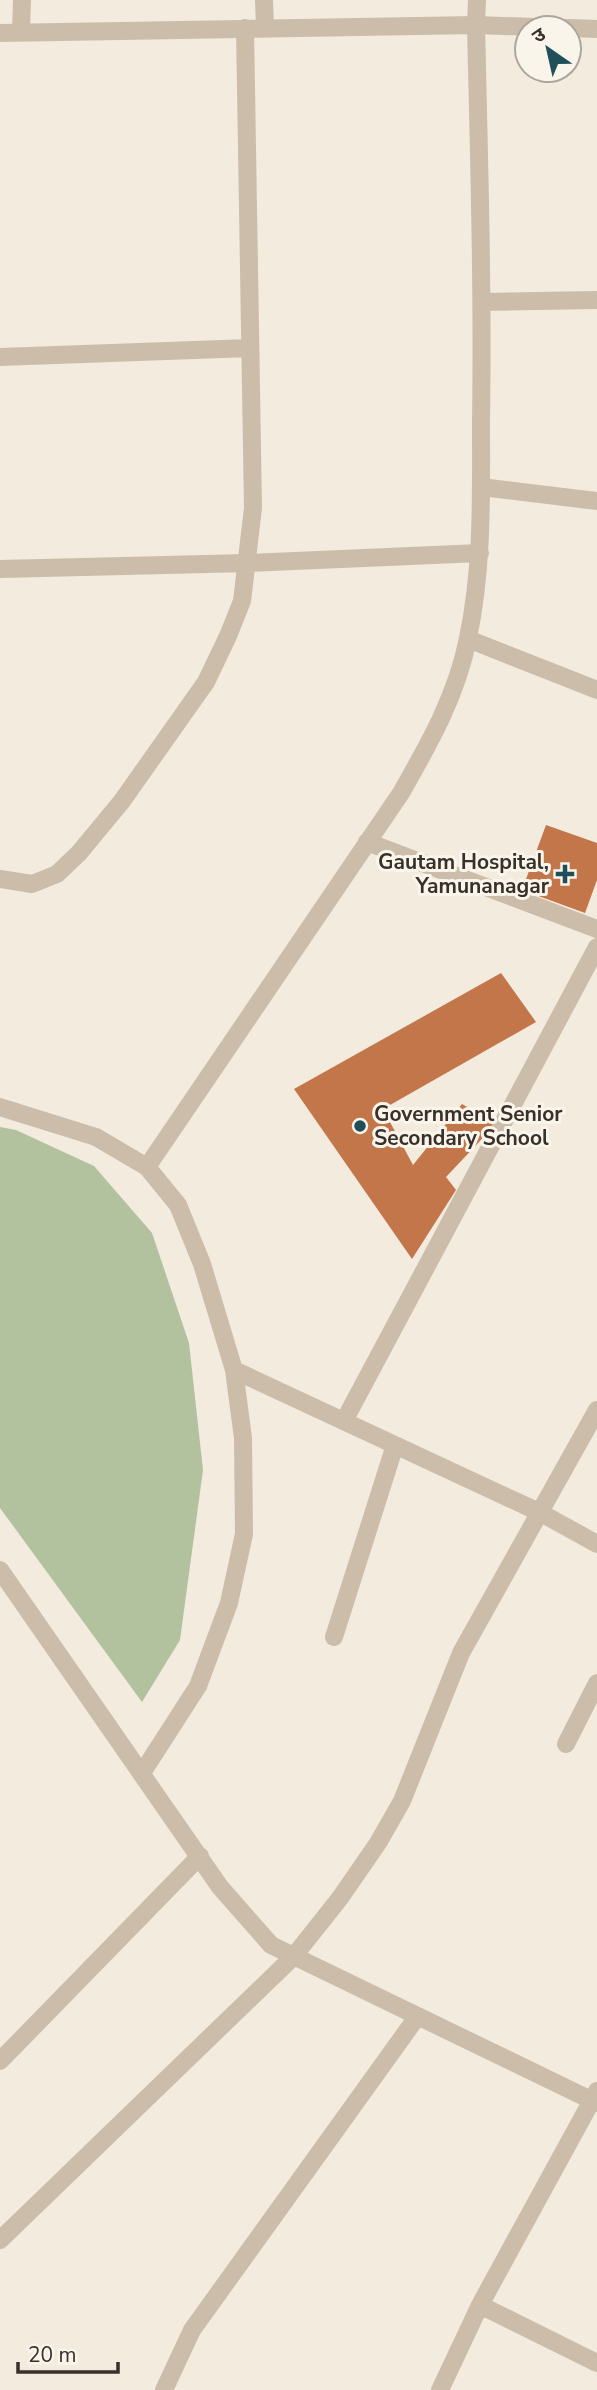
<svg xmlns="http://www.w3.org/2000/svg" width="597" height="2390" viewBox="0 0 597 2390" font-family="'Nunito Sans','Noto Sans Devanagari',sans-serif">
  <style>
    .green { fill: #b2c29e }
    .building { fill: #c4764b }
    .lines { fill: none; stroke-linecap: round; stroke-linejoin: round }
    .minor { stroke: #cbbdaa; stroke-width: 18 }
    .tertiary { stroke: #cbbdaa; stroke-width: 18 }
    .poi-dot { fill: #1f4f5a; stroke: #faf5eb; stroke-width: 2.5 }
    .labels { text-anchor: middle; stroke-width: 6; stroke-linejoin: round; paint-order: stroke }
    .poi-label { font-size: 21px; font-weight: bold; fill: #38302a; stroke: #faf5eb; text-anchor: end }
  </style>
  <rect width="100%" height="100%" fill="#f2ebde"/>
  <path class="green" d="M0,1127l16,3 78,36 58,67 37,110 14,127 -23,170 -38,62 -142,-194z"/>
  <path class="building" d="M546,825l51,18v37l-12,33 -63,-23z
    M501,973l35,49 -153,87 30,56 49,-61 34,20 -50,53 10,13 -44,69 -118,-170z"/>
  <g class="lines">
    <path class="minor" d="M264,0l1,28
      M21,32l1,-32
      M483,302l114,-2
      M0,357l250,-9
      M481,487l116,14
      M0,569l248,-6 232,-10
      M468,639l129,51
      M367,842l230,87
      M0,879l32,5 25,-10 22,-21 43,-52 84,-119 22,-46 14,-35 11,-93 -8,-480
      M0,1107l96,30 51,30 31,38 24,59 32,106 9,68 1,96 -15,69 -31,83 -56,87
      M147,1167l254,-374c28,-49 56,-98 67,-155 15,-71 13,-144 13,-216 2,-133 -2,-265 -5,-397l1,-25
      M234,1370l307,143 56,31
      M344,1421l253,-474
      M0,1570l220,317 51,58 326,158
      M334,1637l61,-192
      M566,1744l31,-61
      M0,2061l200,-205
      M0,2240l294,-284 46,-58 38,-55 24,-42 59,-148 136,-243
      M480,2305l117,58
      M164,2390l28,-60 225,-313
      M440,2390l40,-85 117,-214"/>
    <path class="tertiary" d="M569,28l28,1
      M0,33l476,-8 89,3"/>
  </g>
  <g class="poi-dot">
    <path d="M561.5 863.5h7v7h7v7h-7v7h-7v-7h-7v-7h7z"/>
    <circle cx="360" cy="1126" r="7"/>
  </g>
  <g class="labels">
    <g class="poi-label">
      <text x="549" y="869">Gautam Hospital,<tspan x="549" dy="24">Yamunanagar</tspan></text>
      <text x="374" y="1121" text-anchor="start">Government Senior<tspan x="374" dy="24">Secondary School</tspan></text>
    </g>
  </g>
  <g transform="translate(548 49) rotate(326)"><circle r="33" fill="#faf5eb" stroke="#aca69e" stroke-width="2"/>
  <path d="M0-5L12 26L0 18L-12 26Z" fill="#1f4f5a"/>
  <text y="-10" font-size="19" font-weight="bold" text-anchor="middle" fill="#38302a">उ</text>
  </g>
  <path d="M18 2362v10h100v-10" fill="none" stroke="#38302a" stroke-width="3.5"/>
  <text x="28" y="2362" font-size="21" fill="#38302a" stroke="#faf5eb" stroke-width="5" paint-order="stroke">20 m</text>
</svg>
